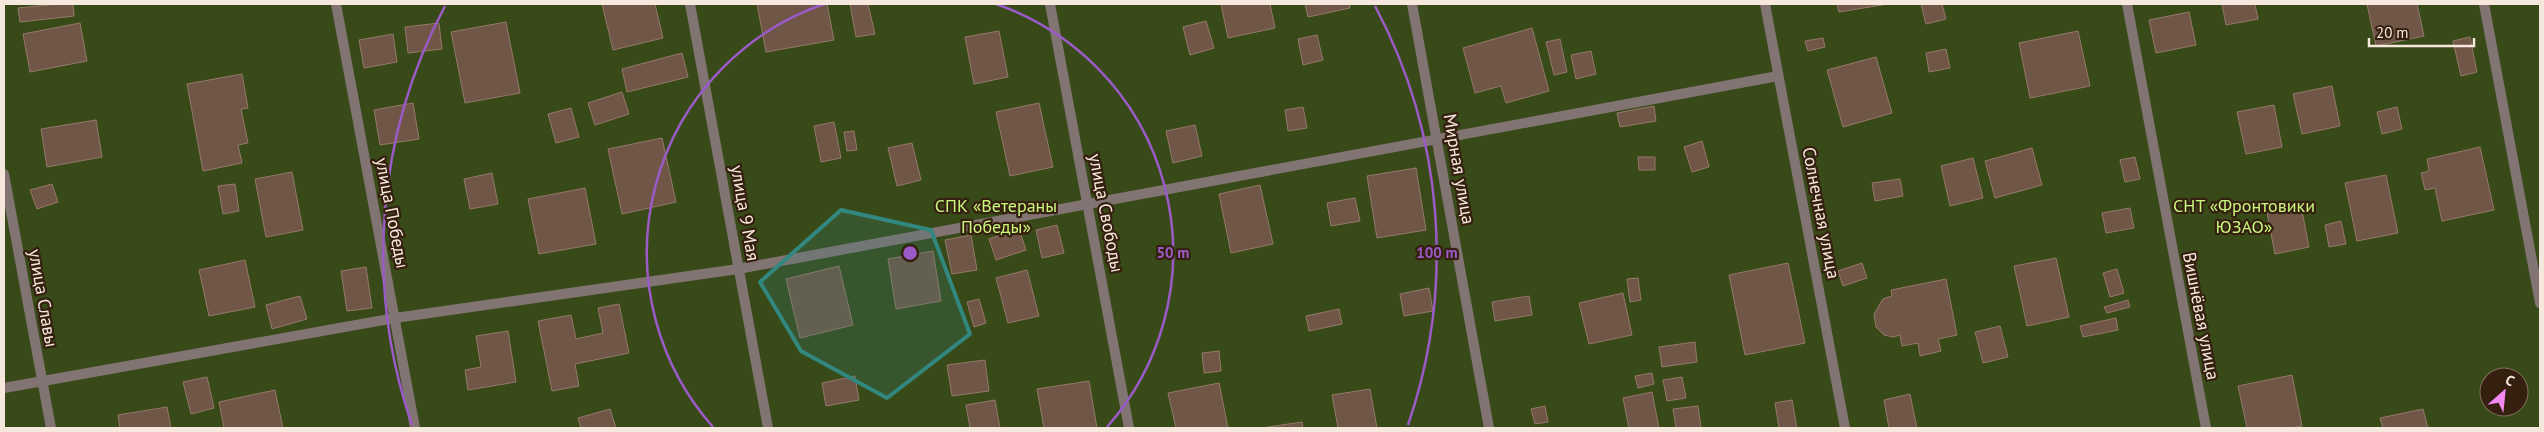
<svg xmlns="http://www.w3.org/2000/svg" width="2544" height="432" viewBox="0 0 2544 432" font-family="'PT Sans',sans-serif">
  <style>
    .green { fill: #394a19; fill-rule: evenodd }
    .building { fill: #705647; stroke: #957969 }
    .lines { fill: none; stroke-linecap: round; stroke-linejoin: round }
    .lane { stroke: #837474; stroke-width: 10 }
    .street { stroke: #837474; stroke-width: 10 }
    .marked { fill: #32877f; fill-opacity: 0.2; stroke: #32877f; stroke-width: 4; stroke-linejoin: round }
    .ring { fill: none; stroke: #9a5bc7; stroke-width: 2.5 }
    .labels { text-anchor: middle; stroke-width: 4.5; stroke-linejoin: round; paint-order: stroke }
    .street-label { font-size: 18px; fill: #f7e8de; stroke: #352010 }
    .park-label { font-size: 18px; fill: #c9f67c; stroke: #352010 }
    .centre { fill: #9a5bc7; stroke: #352010; stroke-width: 2.5 }
    .ring-label { font-size: 15px; text-anchor: middle; font-weight: bold; fill: #9a5bc7; stroke: #352010; stroke-width: 4.5; stroke-linejoin: round; paint-order: stroke }
  </style>
  <rect width="100%" height="100%" fill="#3f2a19"/>
  <path class="green" d="M4,4h2536v424h-2536zM2489,377h30v30h-30z"/>
  <path class="building" d="M58,4h15l1,12 -54,6 -2,-14z
    M602,4h53l8,34 -50,12z
    M757,4h70l7,36 -68,12z
    M850,4h18l7,30 -19,3z
    M1221,4h49l5,24 -47,10z
    M1305,4h44l1,4 -42,9z
    M1837,4h51l-49,8z
    M1921,4h21l4,15 -20,5z
    M2222,4h33l3,15 -32,6z
    M2367,4h50l7,32 -48,10z
    M2189,12l7,33 -40,8 -7,-33z
    M1206,21l8,27 -24,7 -7,-28z
    M506,22l14,71 -55,10 -14,-71z
    M80,23l7,38 -57,11 -7,-38z
    M439,23l3,26 -34,4 -3,-26z
    M1532,28l17,63 -43,12 -5,-17 -26,7 -12,-45z
    M999,31l9,46 -34,7 -9,-47z
    M2078,31l12,55 -60,12 -11,-55z
    M393,34l4,28 -33,6 -5,-28z
    M1317,35l6,25 -20,5 -5,-26z
    M2470,37l7,35 -16,4 -8,-35z
    M1823,38l2,9 -17,4 -3,-10z
    M1560,39l7,33 -13,3 -8,-33z
    M1946,49l4,19 -21,4 -3,-19z
    M1591,51l5,23 -20,5 -5,-24z
    M682,53l6,24 -61,15 -5,-23z
    M1876,57l16,56 -49,14 -16,-57z
    M242,74l6,34 -7,1 7,34 -10,2 4,18 -39,8 -16,-87z
    M2332,86l8,40 -38,8 -9,-40z
    M622,92l7,22 -34,11 -7,-22z
    M413,103l6,36 -39,6 -6,-35z
    M1039,103l14,64 -43,9 -14,-64z
    M2274,105l8,42 -36,7 -9,-42z
    M1654,106l2,15 -36,6 -3,-14z
    M1303,107l4,21 -19,3 -3,-21z
    M2397,107l5,22 -20,5 -5,-22z
    M571,108l8,29 -23,6 -8,-29z
    M96,120l6,37 -55,10 -6,-38z
    M834,122l7,36 -20,4 -7,-36z
    M1195,125l7,31 -29,7 -7,-32z
    M854,131l3,19 -10,1 -3,-19z
    M662,138l14,64 -54,12 -14,-65z
    M1702,141l7,26 -17,5 -8,-25z
    M912,143l9,37 -24,6 -9,-38z
    M2480,147l14,63 -52,11 -7,-33 -10,2 -4,-17 8,-2 -2,-12z
    M2032,148l10,37 -47,13 -10,-37z
    M1638,157h17v13h-16z
    M2135,157l5,22 -15,3 -5,-22z
    M1973,158l10,40 -33,8 -9,-40z
    M1416,168l10,62 -49,8 -10,-62z
    M292,172l11,58 -37,7 -11,-58z
    M492,173l6,31 -28,5 -6,-30z
    M2386,175l12,58 -41,8 -12,-58z
    M1900,179l3,17 -28,5 -3,-18z
    M52,184l6,18 -21,7 -7,-19z
    M235,184l4,27 -16,3 -5,-28z
    M1260,185l13,59 -42,9 -12,-59z
    M585,188l11,56 -57,10 -11,-55z
    M1355,198l5,23 -29,5 -4,-23z
    M2301,206l8,41 -34,7 -8,-41z
    M2130,208l4,20 -28,5 -4,-20z
    M2341,221l5,23 -17,3 -4,-22z
    M1057,225l7,28 -22,5 -6,-28z
    M1019,229l7,21 -30,10 -7,-21z
    M971,235l6,35 -25,4 -7,-34z
    M933,251l8,50 -45,8 -8,-50z
    M2056,258l13,59 -42,9 -13,-60z
    M245,260l10,47 -46,9 -10,-46z
    M1788,263l17,80 -60,12 -16,-80z
    M1862,263l5,15 -24,8 -5,-15z
    M839,266l14,59 -53,13 -14,-59z
    M366,267l6,41 -25,3 -6,-40z
    M2117,269l7,24 -14,4 -7,-24z
    M1027,270l12,46 -31,7 -12,-45z
    M1638,278l3,22 -11,2 -3,-23z
    M1946,279l11,56 -19,4 3,12 -21,5 -2,-13 -16,3 -2,-11 -7,2 -9,-2 -8,-8 -2,-13 9,-15 9,-3 -1,-6z
    M1429,288l4,23 -29,5 -4,-22z
    M1623,293l9,42 -43,9 -10,-41z
    M300,296l7,23 -35,10 -6,-24z
    M1529,296l3,19 -37,6 -3,-19z
    M979,299l7,24 -12,4 -7,-25z
    M2128,300l2,7 -23,6 -3,-6z
    M619,304l10,49 -54,11 4,22 -27,5 -14,-70 33,-6 5,24 27,-6 -5,-25z
    M1339,309l3,15 -33,7 -3,-15z
    M2116,318l2,12 -35,7 -3,-11z
    M2000,326l8,31 -25,6 -8,-31z
    M508,331l8,51 -48,8 -3,-20 16,-3 -5,-31z
    M1695,342l2,20 -35,5 -3,-20z
    M1219,351l2,20 -17,2 -2,-20z
    M985,360l4,31 -37,5 -5,-31z
    M1652,373l2,11 -16,4 -3,-12z
    M2292,375l10,51 -13,2h-42l-9,-42z
    M855,376l4,24 -33,6 -4,-23z
    M207,377l7,31 -23,6 -8,-32z
    M1682,377l4,21 -19,3 -4,-21z
    M1089,381l8,47h-53l-7,-39z
    M1219,383l9,45h-52l-8,-35z
    M1370,389l7,39h-39l-6,-33z
    M275,390l8,38h-59l-5,-26z
    M1652,392l7,36h-30l-6,-30z
    M1910,394l7,34h-28l-5,-28z
    M995,400l5,28h-30l-4,-23z
    M1792,400l5,28h-18l-4,-25z
    M1545,406l3,16 -13,2 -4,-15z
    M1698,406l3,22h-25l-3,-19z
    M167,407l4,21h-51l-2,-13z
    M610,409l6,19h-35l-3,-10z
    M2423,409l5,19h-45l-3,-10z
    M1302,422l1,6h-42z"/>
  <g class="lines">
    <path class="lane" d="M2484,4l56,299
      M4,388l391,-70 343,-49 1040,-193"/>
    <path class="street" d="M336,4l79,424
      M690,4l78,424
      M1050,4l79,424
      M1412,4l77,424
      M1765,4l80,424
      M2127,4l79,424
      M4,174l47,254"/>
  </g>
  <path class="marked" d="M841,210l90,20 39,104 -83,64 -86,-47 -41,-69z"/>
  <g class="ring">
    <path d="M713 427A263 263 0 0 1 824 4M996 4A263 263 0 0 1 1107 427"/>
    <path d="M412 425A527 527 0 0 1 445 6M1375 6A527 527 0 0 1 1408 425"/>
  </g>
  <g class="labels">
    <g class="street-label">
      <text transform="translate(1459 169) rotate(80)" y="6">Мирная улица</text>
      <text transform="translate(392 213) rotate(79)" y="6">улица Победы</text>
      <text transform="translate(745 213) rotate(80)" y="6">улица 9 Мая</text>
      <text transform="translate(1106 213) rotate(79)" y="6">улица Свободы</text>
      <text transform="translate(1821 213) rotate(79)" y="6">Солнечная улица</text>
      <text transform="translate(43 298) rotate(80)" y="6">улица Славы</text>
      <text transform="translate(2201 316) rotate(79)" y="6">Вишнёвая улица</text>
    </g>
    <g class="park-label">
      <text x="996" y="212">СПК «Ветераны<tspan x="996" dy="21">Победы»</tspan></text>
      <text x="2244" y="212">СНТ «Фронтовики<tspan x="2244" dy="21">ЮЗАО»</tspan></text>
    </g>
  </g>
  <circle cx="910" cy="253" r="8" class="centre"/>
  <g class="ring-label">
    <text x="1173" y="258">50 m</text>
    <text x="1437" y="258">100 m</text>
  </g>
  <rect width="2544" height="432" fill="none" stroke="#f7e8de" stroke-width="10"/>
  <g transform="translate(2504 392) rotate(27)"><circle r="24" fill="#352010" stroke="#837062"/>
  <path d="M0-4L9 19L0 12L-9 19Z" fill="#f489f1"/>
  <text y="-8" font-size="14" font-weight="bold" text-anchor="middle" fill="#f7e8de">С</text>
  </g>
  <path d="M2369 38v8h105v-8" fill="none" stroke="#f7e8de" stroke-width="2.5"/>
  <text x="2376" y="38" font-size="15" fill="#f7e8de" stroke="#352010" stroke-width="4" paint-order="stroke">20 m</text>
</svg>
